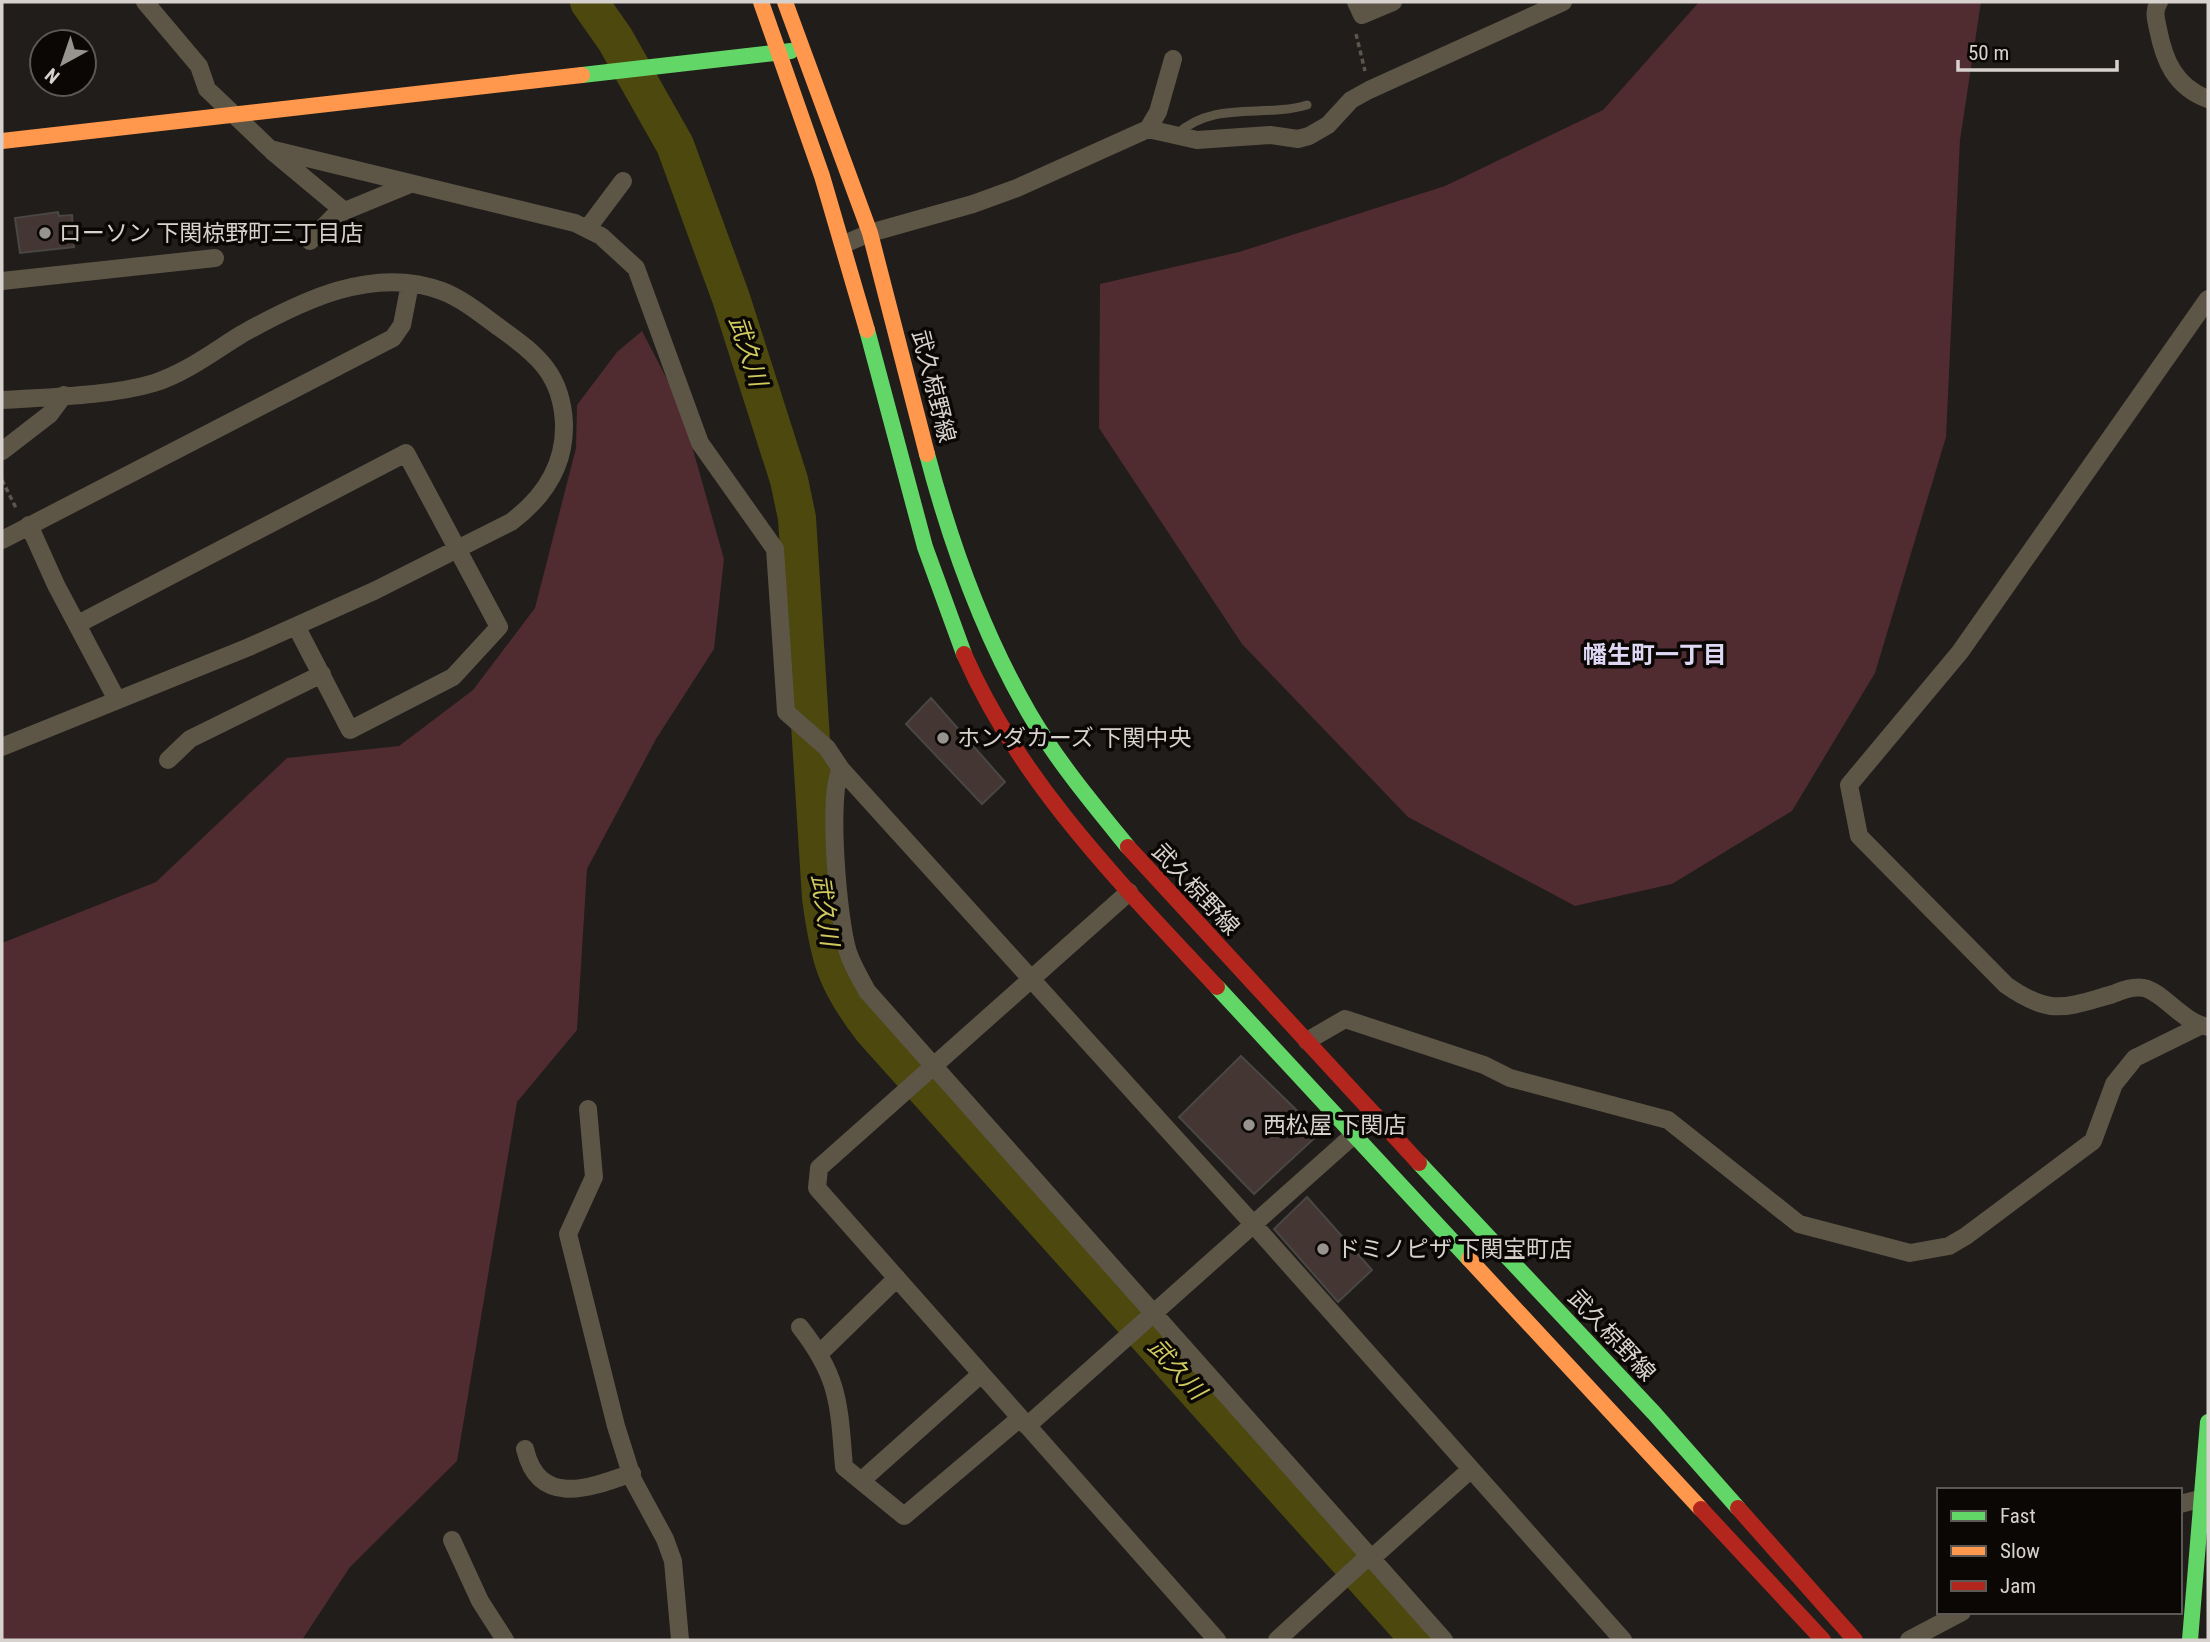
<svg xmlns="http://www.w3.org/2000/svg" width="2210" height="1642" viewBox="0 0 2210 1642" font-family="'Roboto Condensed','Noto Sans JP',sans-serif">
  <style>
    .green { fill: #502b30 }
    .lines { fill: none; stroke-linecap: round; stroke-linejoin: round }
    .river { stroke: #4c480e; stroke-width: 38 }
    .building { fill: #443733; stroke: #494644; stroke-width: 2 }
    .path { stroke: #5b554d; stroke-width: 3.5; stroke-dasharray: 5 3.5; stroke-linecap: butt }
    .lane { stroke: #5d5546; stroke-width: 9 }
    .street { stroke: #5d5546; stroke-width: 18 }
    .fast { stroke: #63d668; stroke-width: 16 }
    .slow { stroke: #ff974d; stroke-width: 16 }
    .jam { stroke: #b3261e; stroke-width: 16 }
    .poi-dot { fill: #97938f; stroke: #0a0705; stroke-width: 2.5 }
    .labels { text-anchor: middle; stroke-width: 7; stroke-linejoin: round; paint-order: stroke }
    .poi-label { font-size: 23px; fill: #d7d2ce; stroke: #0a0705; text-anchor: start }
    .street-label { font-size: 23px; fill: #d7d2ce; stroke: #0a0705 }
    .water-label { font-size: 24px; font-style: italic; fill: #d0ca5e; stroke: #0a0705 }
    .neighbourhood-label { font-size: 24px; font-weight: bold; fill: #dfd8f4; stroke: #0a0705 }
  </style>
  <rect width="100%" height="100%" fill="#201d1a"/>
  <path class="green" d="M1699,2h282l-21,138 -14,297 -71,236 -83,138 -120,73 -97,22 -167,-89 -166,-173 -143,-216 1,-144 139,-32 206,-66 158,-76z
    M642,331l38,73 44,155 -10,90 -58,90 -69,130 -10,161 -60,72 -60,359 -107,106 -48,73h-300v-697l154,-61 131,-124 112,-12 74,-56 62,-82 41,-160 1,-43 40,-53z"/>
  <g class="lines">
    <path class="river" d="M589,2l26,37 60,106 56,153 58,182 8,38 24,380c8,59 14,83 51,131l548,611"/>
  </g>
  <path class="building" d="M58,212l1,4 13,-1 2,32 -54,6 -5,-35z
    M931,698l74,84 -23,22 -76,-80z
    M1241,1056l79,77 -66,61 -75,-77z
    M1307,1197l65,73 -34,32 -64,-73z"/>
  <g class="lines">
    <path class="path" d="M1356,34l9,37
      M2,480l15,30"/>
    <path class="lane" d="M1177,134c37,-34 86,-16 130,-29"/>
    <path class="street" d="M145,2l54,64 8,23 63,60 305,74 26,13 35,32 64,175 75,106 11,163 41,36 14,21 413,456 369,415
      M1356,2l6,13 31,-13
      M2159,2c-6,9 -3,17 -1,27 6,31 17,58 50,70
      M1148,129l10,-17 15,-53
      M272,151l72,60
      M587,229l36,-48
      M310,241l25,-26 73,-30
      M844,244l26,-11 103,-29 44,-16 131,-59 49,11 73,-5 28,4 11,-3 19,-11 23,-25 18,-10 194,-88
      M2,281l213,-23
      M2208,299l-248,353 -111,133 10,51 147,149c44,31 58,23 107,9 10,-4 20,-8 31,-6 19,4 38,34 64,39
      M2,400c45,-3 109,-4 152,-17 32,-10 60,-32 88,-49 59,-33 131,-69 200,-43 21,8 40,24 58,37 38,27 62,47 64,96 1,42 -21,74 -53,98l-137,69 -125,56 -247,100
      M2,451l48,-37 14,-19
      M29,525l27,60 61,115
      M2,540l391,-202 9,-13 8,-41
      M78,624l328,-171 93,174 -46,50 -103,53 -54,-104
      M168,760l22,-21 132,-65
      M841,769c-14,25 -3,153 7,183 4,13 12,26 19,39l577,649
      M1129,892l-310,276 -2,20 400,452
      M1307,1041l38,-22 139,46 26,13 158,42 131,104 111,29 39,-7 17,-10 127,-95 21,-57 21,-26 65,-32
      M588,1109l6,68 -26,57 48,192 17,54 32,59 8,22 7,79
      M800,1327c40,51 39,79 44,140l60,49 116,-98
      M820,1353l77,-75
      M1027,1426l348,-310
      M525,1449c14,59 65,39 107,24
      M861,1481l120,-107
      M2180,1504l20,-5
      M452,1540l28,61 25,39
      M1372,1558l98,-88
      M1277,1640l93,-85
      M1909,1640l53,-28"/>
    <path class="fast" d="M582,75l209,-24
      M867,330l58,217 39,107
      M927,454c24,91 55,178 102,259 28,48 64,91 99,134
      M1217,987l252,272
      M1419,1163l235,250 84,95
      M2190,1640l18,-218"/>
    <path class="slow" d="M761,2l61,174 45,154
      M785,2l85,231 57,221
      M2,141l580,-66
      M1469,1259l232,250"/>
    <path class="jam" d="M964,654c56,129 159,232 253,333
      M1128,847l291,316
      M1738,1508l117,132
      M1701,1509l122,131"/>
  </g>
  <g class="poi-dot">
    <circle cx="45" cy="233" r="7"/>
    <circle cx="943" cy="738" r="7"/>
    <circle cx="1249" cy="1125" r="7"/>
    <circle cx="1323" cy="1249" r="7"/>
  </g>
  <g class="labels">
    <g class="poi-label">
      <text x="59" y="241">ローソン 下関椋野町三丁目店</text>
      <text x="957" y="746">ホンダカーズ 下関中央</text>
      <text x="1263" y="1133">西松屋 下関店</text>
      <text x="1337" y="1257">ドミノピザ 下関宝町店</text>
    </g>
    <g class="street-label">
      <text transform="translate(934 386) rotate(76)" y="8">武久椋野線</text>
      <text transform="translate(1196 889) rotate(47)" y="8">武久椋野線</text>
      <text transform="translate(1612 1335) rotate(47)" y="8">武久椋野線</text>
    </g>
    <g class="water-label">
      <text transform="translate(748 351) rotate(72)" y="8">武久川</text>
      <text transform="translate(825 910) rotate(82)" y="8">武久川</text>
      <text transform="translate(1177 1369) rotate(48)" y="8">武久川</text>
    </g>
    <g class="neighbourhood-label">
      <text x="1655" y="663">幡生町一丁目</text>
    </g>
  </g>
  <rect width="2210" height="1642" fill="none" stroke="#d7d2ce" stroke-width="7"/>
  <rect x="1937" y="1488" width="245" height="126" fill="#0a0705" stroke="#5c5855" stroke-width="2"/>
  <rect x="1951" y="1511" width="35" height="10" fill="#63d668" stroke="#5c5855" stroke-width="2"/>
  <text x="2000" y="1523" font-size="21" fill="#d7d2ce">Fast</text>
  <rect x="1951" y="1546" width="35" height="10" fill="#ff974d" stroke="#5c5855" stroke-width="2"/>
  <text x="2000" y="1558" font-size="21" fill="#d7d2ce">Slow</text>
  <rect x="1951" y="1581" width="35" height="10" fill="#b3261e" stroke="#5c5855" stroke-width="2"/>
  <text x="2000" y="1593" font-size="21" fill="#d7d2ce">Jam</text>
  <g transform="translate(63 63) rotate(220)"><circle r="33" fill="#0a0705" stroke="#5c5855" stroke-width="2"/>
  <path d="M0-5L12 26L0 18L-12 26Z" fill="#97938f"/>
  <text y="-10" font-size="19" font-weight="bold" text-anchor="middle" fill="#d7d2ce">N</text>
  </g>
  <path d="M1958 60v10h159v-10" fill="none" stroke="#d7d2ce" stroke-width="3.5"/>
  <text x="1968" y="60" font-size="21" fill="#d7d2ce" stroke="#0a0705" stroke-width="5" paint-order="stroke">50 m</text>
</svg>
